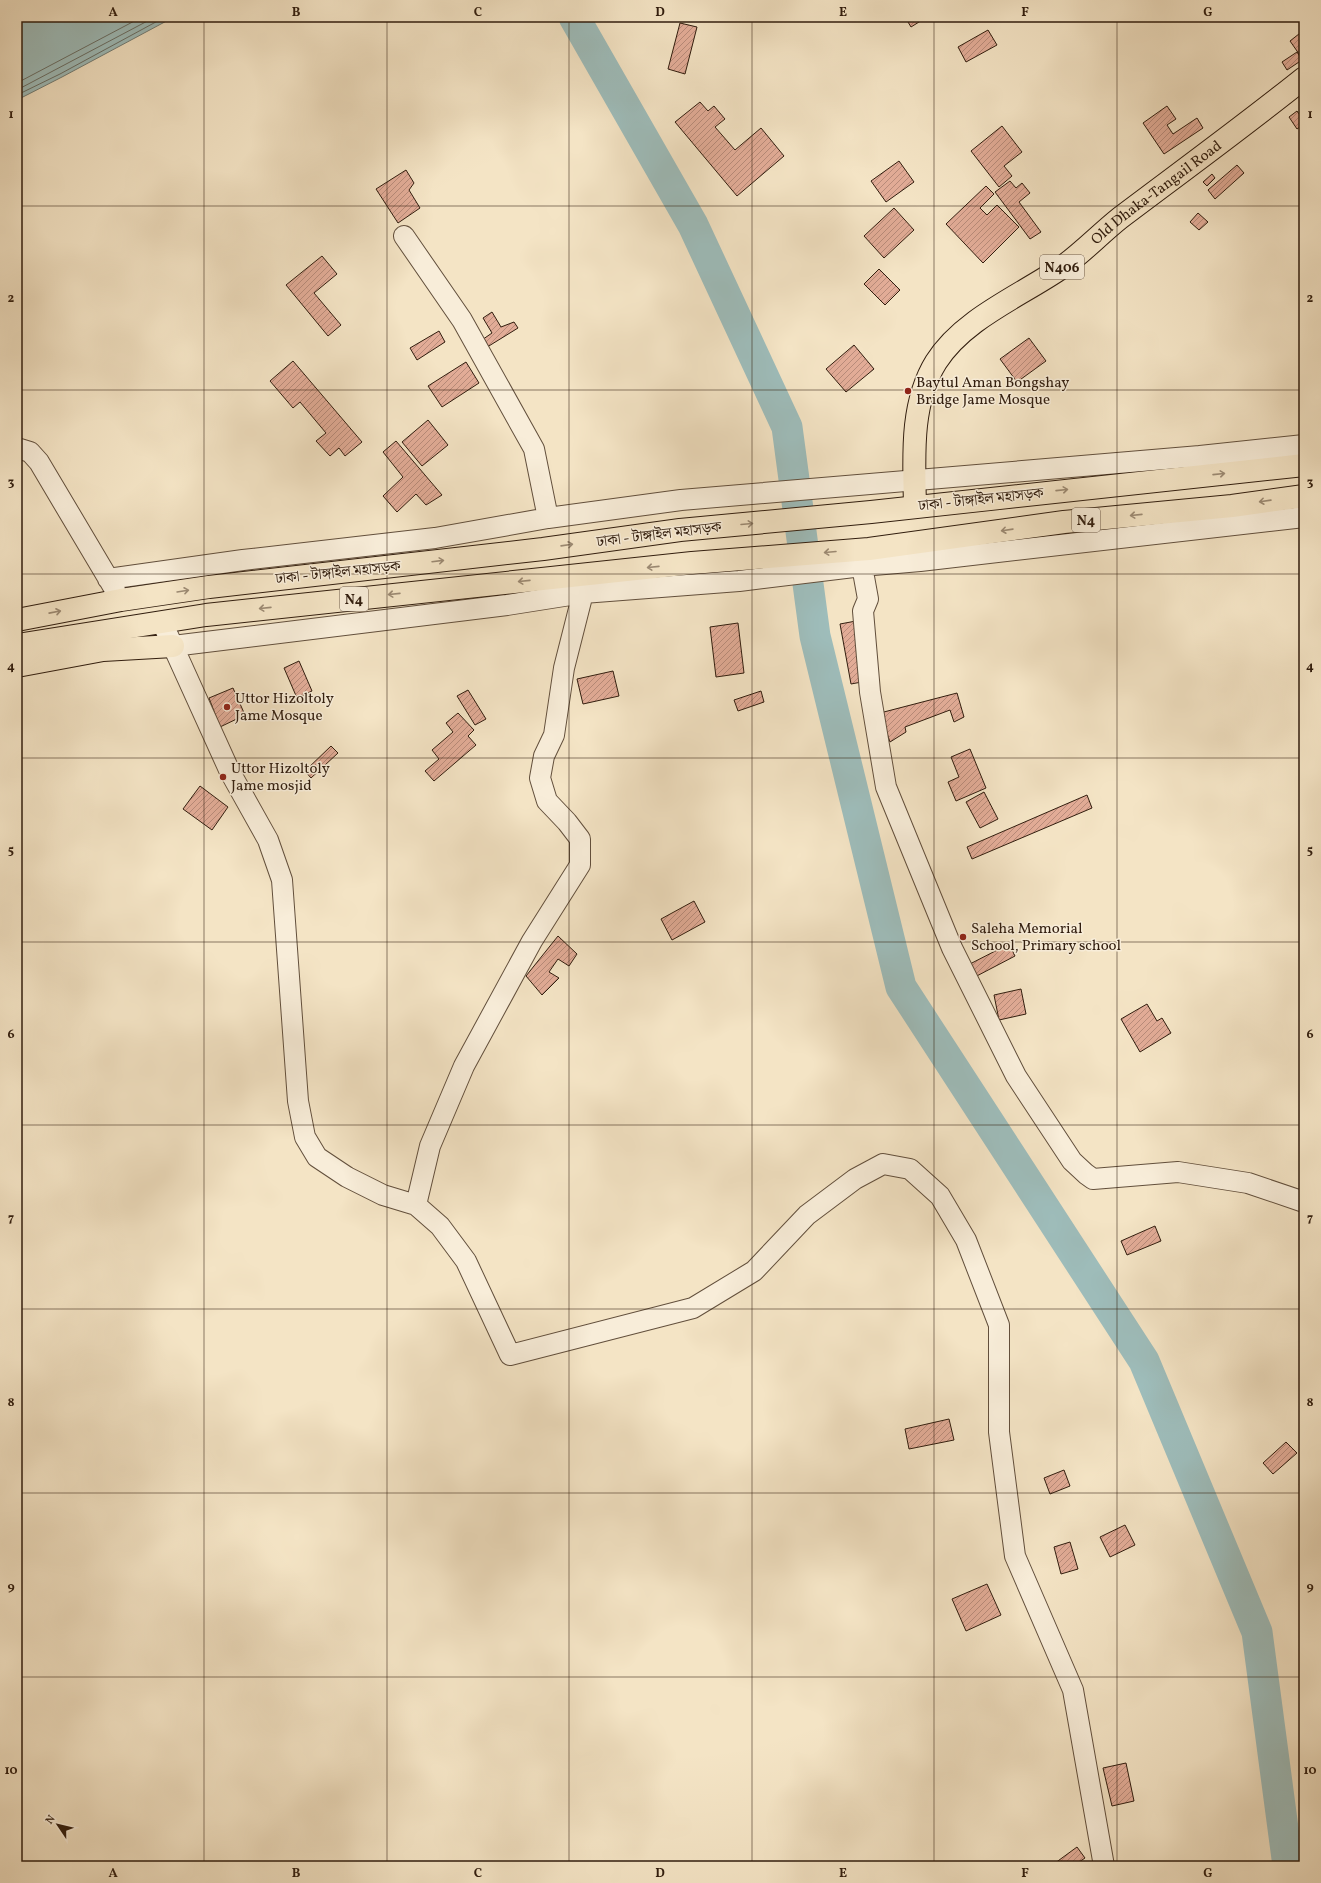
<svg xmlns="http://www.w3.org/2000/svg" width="1321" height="1883" viewBox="0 0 1321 1883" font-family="Vollkorn,'Noto Serif Bengali',serif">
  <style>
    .water { fill: #9ebdbb; stroke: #727d76 }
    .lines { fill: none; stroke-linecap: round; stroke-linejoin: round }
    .shore { stroke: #686d64; stroke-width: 1 }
    .river { stroke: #9ebdbb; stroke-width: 31 }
    .building { fill: url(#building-hatch); stroke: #311d0e }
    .minor-casing { stroke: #624f3c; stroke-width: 22 }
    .major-casing { stroke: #311d0e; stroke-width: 24 }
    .highway-casing { stroke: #311d0e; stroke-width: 24 }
    .minor { stroke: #f8edd9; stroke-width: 20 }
    .major { stroke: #f4e4c5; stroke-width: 22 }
    .highway { stroke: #f4e4c5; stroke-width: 22 }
    .oneway { stroke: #9c8a73 }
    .grid { fill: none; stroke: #311d0e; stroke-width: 1; stroke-opacity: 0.55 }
    .poi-dot { fill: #8f2418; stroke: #f8edd9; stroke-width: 1.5 }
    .labels { text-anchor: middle; stroke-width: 3; stroke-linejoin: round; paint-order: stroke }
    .shield { fill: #f8edd9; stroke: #6d5b4b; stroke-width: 1 }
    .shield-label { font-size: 14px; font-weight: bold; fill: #311d0e }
    .street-label { font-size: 15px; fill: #311d0e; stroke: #f8edd9 }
    .poi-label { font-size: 15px; fill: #311d0e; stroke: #f8edd9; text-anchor: start }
    .neatline { fill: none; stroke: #311d0e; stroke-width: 1.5 }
    .grid-label { font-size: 13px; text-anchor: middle; font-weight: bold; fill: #311d0e }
  </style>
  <defs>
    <pattern id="building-hatch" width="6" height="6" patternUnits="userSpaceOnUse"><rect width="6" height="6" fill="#e2ac97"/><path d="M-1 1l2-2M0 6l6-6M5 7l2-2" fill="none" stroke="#b88b7a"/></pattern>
  </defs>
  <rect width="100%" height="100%" fill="#f4e4c5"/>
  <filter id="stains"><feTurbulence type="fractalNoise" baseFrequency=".005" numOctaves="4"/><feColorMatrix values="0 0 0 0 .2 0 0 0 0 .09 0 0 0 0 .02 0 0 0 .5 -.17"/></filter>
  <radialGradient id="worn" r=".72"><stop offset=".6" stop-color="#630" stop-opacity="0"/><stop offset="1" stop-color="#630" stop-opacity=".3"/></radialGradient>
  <path class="water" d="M17,17h157l-112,60 -45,23z"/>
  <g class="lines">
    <path class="shore" d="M17,83l125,-66
      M17,90l138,-73
      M17,95l43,-21 105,-57"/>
    <path class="river" d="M574,17l119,208 94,202 28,209 86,351 243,374 113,271 31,234"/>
  </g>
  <path class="building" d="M905,17h22l-16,10z
    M680,23l17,4 -12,47 -17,-5z
    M988,30l9,15 -31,17 -8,-15z
    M1304,30v31l-14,-20z
    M1297,52l5,8 -15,10 -5,-8z
    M700,102l8,9 6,-5 11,13 -10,8 20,23 26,-22 23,28 -47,40 -62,-74z
    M1167,106l9,13 -9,6 6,9 24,-16 6,10 -39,26 -21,-31z
    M1297,111l7,10v3l-7,5 -8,-12z
    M1002,126l20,26 -18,14 8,10 -13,11 -28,-36z
    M899,161l15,21 -28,20 -15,-21z
    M1237,165l7,8 -29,26 -7,-9z
    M406,170l8,13 -5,7 11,18 -22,15 -22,-34z
    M1212,174l3,4 -8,8 -4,-4z
    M1010,181l6,7 6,-5 8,10 -11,9 22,30 -11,7 -35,-47z
    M986,186l8,8 -14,14 7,7 10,-10 22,22 -36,36 -37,-39z
    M894,208l20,22 -30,28 -20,-22z
    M1198,213l10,9 -9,8 -9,-8z
    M322,256l15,18 -23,19 27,32 -13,11 -42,-51z
    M879,269l21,21 -15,15 -21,-21z
    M492,312l9,15 13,-5 4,6 -34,21 -5,-7 13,-9 -9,-15z
    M439,331l6,11 -28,18 -7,-12z
    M1029,338l17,23 -29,21 -17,-23z
    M854,345l20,24 -28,23 -20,-23z
    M293,361l69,81 -17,14 -6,-8 -9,8 -14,-15 10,-8 -26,-31 -7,6 -23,-27z
    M466,362l13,21 -37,24 -14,-21z
    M428,420l20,25 -26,21 -20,-24z
    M396,441l46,54 -16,10 -10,-11 -19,18 -14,-16 20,-19 -20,-25z
    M856,621l11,60 -16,3 -11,-60z
    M738,623l6,50 -28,4 -6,-50z
    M299,661l13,30 -15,7 -13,-30z
    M613,671l6,25 -36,8 -6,-25z
    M233,688l12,27 -25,12 -11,-29z
    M468,690l18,29 -11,6 -18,-29z
    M761,691l3,11 -26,9 -4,-11z
    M957,693l7,24 -10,5 -4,-12 -45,17 1,5 -16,10 -10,-29z
    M458,713l16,17 -6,6 8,9 -42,36 -9,-10 14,-12 -7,-9 21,-18 -7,-9z
    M331,746l7,7 -27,25 -6,-7z
    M970,749l16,39 -30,13 -8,-19 11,-5 -8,-20z
    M200,786l28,21 -16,23 -29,-21z
    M984,792l14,27 -18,9 -14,-26z
    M1087,795l5,13 -120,51 -5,-12z
    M694,901l11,21 -33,18 -11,-21z
    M558,936l19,18 -8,12 -11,-7 -9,13 10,6 -17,17 -16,-19z
    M1009,944l6,12 -44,23 -7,-12z
    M1021,989l5,25 -27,6 -5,-25z
    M1147,1004l10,17 5,-3 9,15 -31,19 -19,-33z
    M1155,1226l6,15 -34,14 -6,-14z
    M949,1419l5,21 -45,9 -4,-20z
    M1286,1442l11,11 -24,21 -10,-11z
    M1064,1470l6,16 -20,8 -6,-16z
    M1304,1479v11l-5,-5z
    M1125,1525l10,20 -25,12 -10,-20z
    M1070,1542l8,27 -17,5 -7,-27z
    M987,1584l14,31 -35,16 -14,-32z
    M1126,1763l8,38 -22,5 -9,-38z
    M1077,1847l8,11 -12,8h-22z"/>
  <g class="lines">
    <defs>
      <path id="minor" d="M404,236l58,84 72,129 14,69
        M17,448l13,4 9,10 76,128
        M1196,468l4,-12 104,-11
        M862,566l6,33 -5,12 7,81 16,95 66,161 64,128 56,85 14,13 7,5 85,-7 70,11 56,19
        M108,579l135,-19 192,-22 113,-20 133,-18 519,-44
        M162,622l68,150 38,68 14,40 16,221 7,36 12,20 30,20 36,18 33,10 24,21 26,35 44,94 183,-47 61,-37 53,-56 48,-36 28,-15 27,5 30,27 26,44 33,85v107l16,124 58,134 31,176
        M173,646l334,-41 76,-12 156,-12 123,-15 58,-5 384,-44
        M416,1205l14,-59 34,-80 68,-125 48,-76v-26l-13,-17 -20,-21 -7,-23 4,-22 10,-21 10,-67 19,-75"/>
      <path id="major" d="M17,666l86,-16 70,-4"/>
      <g id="highway">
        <path id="s1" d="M915,506c-1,-48 -5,-102 21,-144 27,-43 84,-66 125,-94 21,-15 39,-34 59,-50 61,-46 124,-92 184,-140"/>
        <path d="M17,620l104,-20 88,-13 334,-38 137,-19 191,-18 433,-47"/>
        <path d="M17,645l189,-30 486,-52 177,-14 195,-27 168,-16 72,-10"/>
      </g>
    </defs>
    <use href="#minor" class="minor-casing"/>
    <use href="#major" class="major-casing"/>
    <use href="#highway" class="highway-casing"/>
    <use href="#minor" class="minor"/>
    <use href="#major" class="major"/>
    <use href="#highway" class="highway"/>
  </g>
  <defs><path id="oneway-shaft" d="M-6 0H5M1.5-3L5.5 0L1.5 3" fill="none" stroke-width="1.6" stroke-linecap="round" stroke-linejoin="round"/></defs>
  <g class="oneway">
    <use href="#oneway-shaft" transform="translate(1219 474) rotate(-6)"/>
    <use href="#oneway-shaft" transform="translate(1062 490) rotate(-6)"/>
    <use href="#oneway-shaft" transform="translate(1265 501) rotate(172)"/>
    <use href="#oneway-shaft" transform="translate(1136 515) rotate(174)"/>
    <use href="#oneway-shaft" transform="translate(747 524) rotate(-5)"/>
    <use href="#oneway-shaft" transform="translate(1007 530) rotate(172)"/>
    <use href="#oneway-shaft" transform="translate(567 545) rotate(-8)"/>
    <use href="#oneway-shaft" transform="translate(830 552) rotate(175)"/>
    <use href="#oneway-shaft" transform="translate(438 561) rotate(-7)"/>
    <use href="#oneway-shaft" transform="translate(653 567) rotate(174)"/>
    <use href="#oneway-shaft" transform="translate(524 581) rotate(174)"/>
    <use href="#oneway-shaft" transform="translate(183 591) rotate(-9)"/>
    <use href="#oneway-shaft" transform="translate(394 594) rotate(174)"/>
    <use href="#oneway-shaft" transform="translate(265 608) rotate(174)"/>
    <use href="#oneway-shaft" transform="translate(55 612) rotate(-11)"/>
  </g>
  <path class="grid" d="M204,17v1849M387,17v1849M569,17v1849M752,17v1849M934,17v1849M1117,17v1849M17,206h1287M17,390h1287M17,574h1287M17,758h1287M17,942h1287M17,1125h1287M17,1309h1287M17,1493h1287M17,1677h1287"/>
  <g class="poi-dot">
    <circle cx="908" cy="391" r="4"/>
    <circle cx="227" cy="707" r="4"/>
    <circle cx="223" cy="777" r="4"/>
    <circle cx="963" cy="937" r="4"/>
  </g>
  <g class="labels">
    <g class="shield">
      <rect x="1040" y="255" width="44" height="24" rx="3"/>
      <rect x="1072" y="508" width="28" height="24" rx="3"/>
      <rect x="340" y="587" width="28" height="24" rx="3"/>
    </g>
    <g class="shield-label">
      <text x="1062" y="272">N406</text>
      <text x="1086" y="525">N4</text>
      <text x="354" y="604">N4</text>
    </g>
    <g class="street-label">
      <text dy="5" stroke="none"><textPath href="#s1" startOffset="427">Old Dhaka-Tangail Road</textPath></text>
      <text transform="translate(981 499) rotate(-6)" y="5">ঢাকা - টাঙ্গাইল মহাসড়ক</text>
      <text transform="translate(659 534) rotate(-7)" y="5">ঢাকা - টাঙ্গাইল মহাসড়ক</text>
      <text transform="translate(338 572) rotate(-6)" y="5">ঢাকা - টাঙ্গাইল মহাসড়ক</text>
    </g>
    <g class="poi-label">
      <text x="916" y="387">Baytul Aman Bongshay<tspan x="916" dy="17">Bridge Jame Mosque</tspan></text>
      <text x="235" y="703">Uttor Hizoltoly<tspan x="235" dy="17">Jame Mosque</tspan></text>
      <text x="231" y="773">Uttor Hizoltoly<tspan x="231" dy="17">Jame mosjid</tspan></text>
      <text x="971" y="933">Saleha Memorial<tspan x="971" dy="17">School, Primary school</tspan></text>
    </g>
  </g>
  <rect width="1321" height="1883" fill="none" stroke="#f4e4c5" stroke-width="44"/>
  <g transform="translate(58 1825) rotate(305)" stroke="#f8edd9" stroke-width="3" paint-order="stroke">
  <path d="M0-3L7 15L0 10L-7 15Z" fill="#311d0e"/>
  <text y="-6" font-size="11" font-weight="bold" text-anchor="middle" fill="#311d0e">N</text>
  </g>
  <rect x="22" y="22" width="1277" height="1839" class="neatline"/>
  <g class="grid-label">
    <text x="113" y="16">A</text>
    <text x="296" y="16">B</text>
    <text x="478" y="16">C</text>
    <text x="660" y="16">D</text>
    <text x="843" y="16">E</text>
    <text x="1025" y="16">F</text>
    <text x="1208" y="16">G</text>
    <text x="11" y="118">1</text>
    <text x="1310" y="118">1</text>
    <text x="11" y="302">2</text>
    <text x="1310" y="302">2</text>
    <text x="11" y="486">3</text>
    <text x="1310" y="486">3</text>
    <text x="11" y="670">4</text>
    <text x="1310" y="670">4</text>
    <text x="11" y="854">5</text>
    <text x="1310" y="854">5</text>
    <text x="11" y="1038">6</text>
    <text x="1310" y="1038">6</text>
    <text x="11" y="1222">7</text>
    <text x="1310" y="1222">7</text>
    <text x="11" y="1406">8</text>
    <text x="1310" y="1406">8</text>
    <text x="11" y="1590">9</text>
    <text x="1310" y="1590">9</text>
    <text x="11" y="1774">10</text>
    <text x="1310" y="1774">10</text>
    <text x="113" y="1877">A</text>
    <text x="296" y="1877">B</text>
    <text x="478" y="1877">C</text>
    <text x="660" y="1877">D</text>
    <text x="843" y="1877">E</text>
    <text x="1025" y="1877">F</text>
    <text x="1208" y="1877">G</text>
  </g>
  <rect width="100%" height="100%" filter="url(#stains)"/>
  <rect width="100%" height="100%" fill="url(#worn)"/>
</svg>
